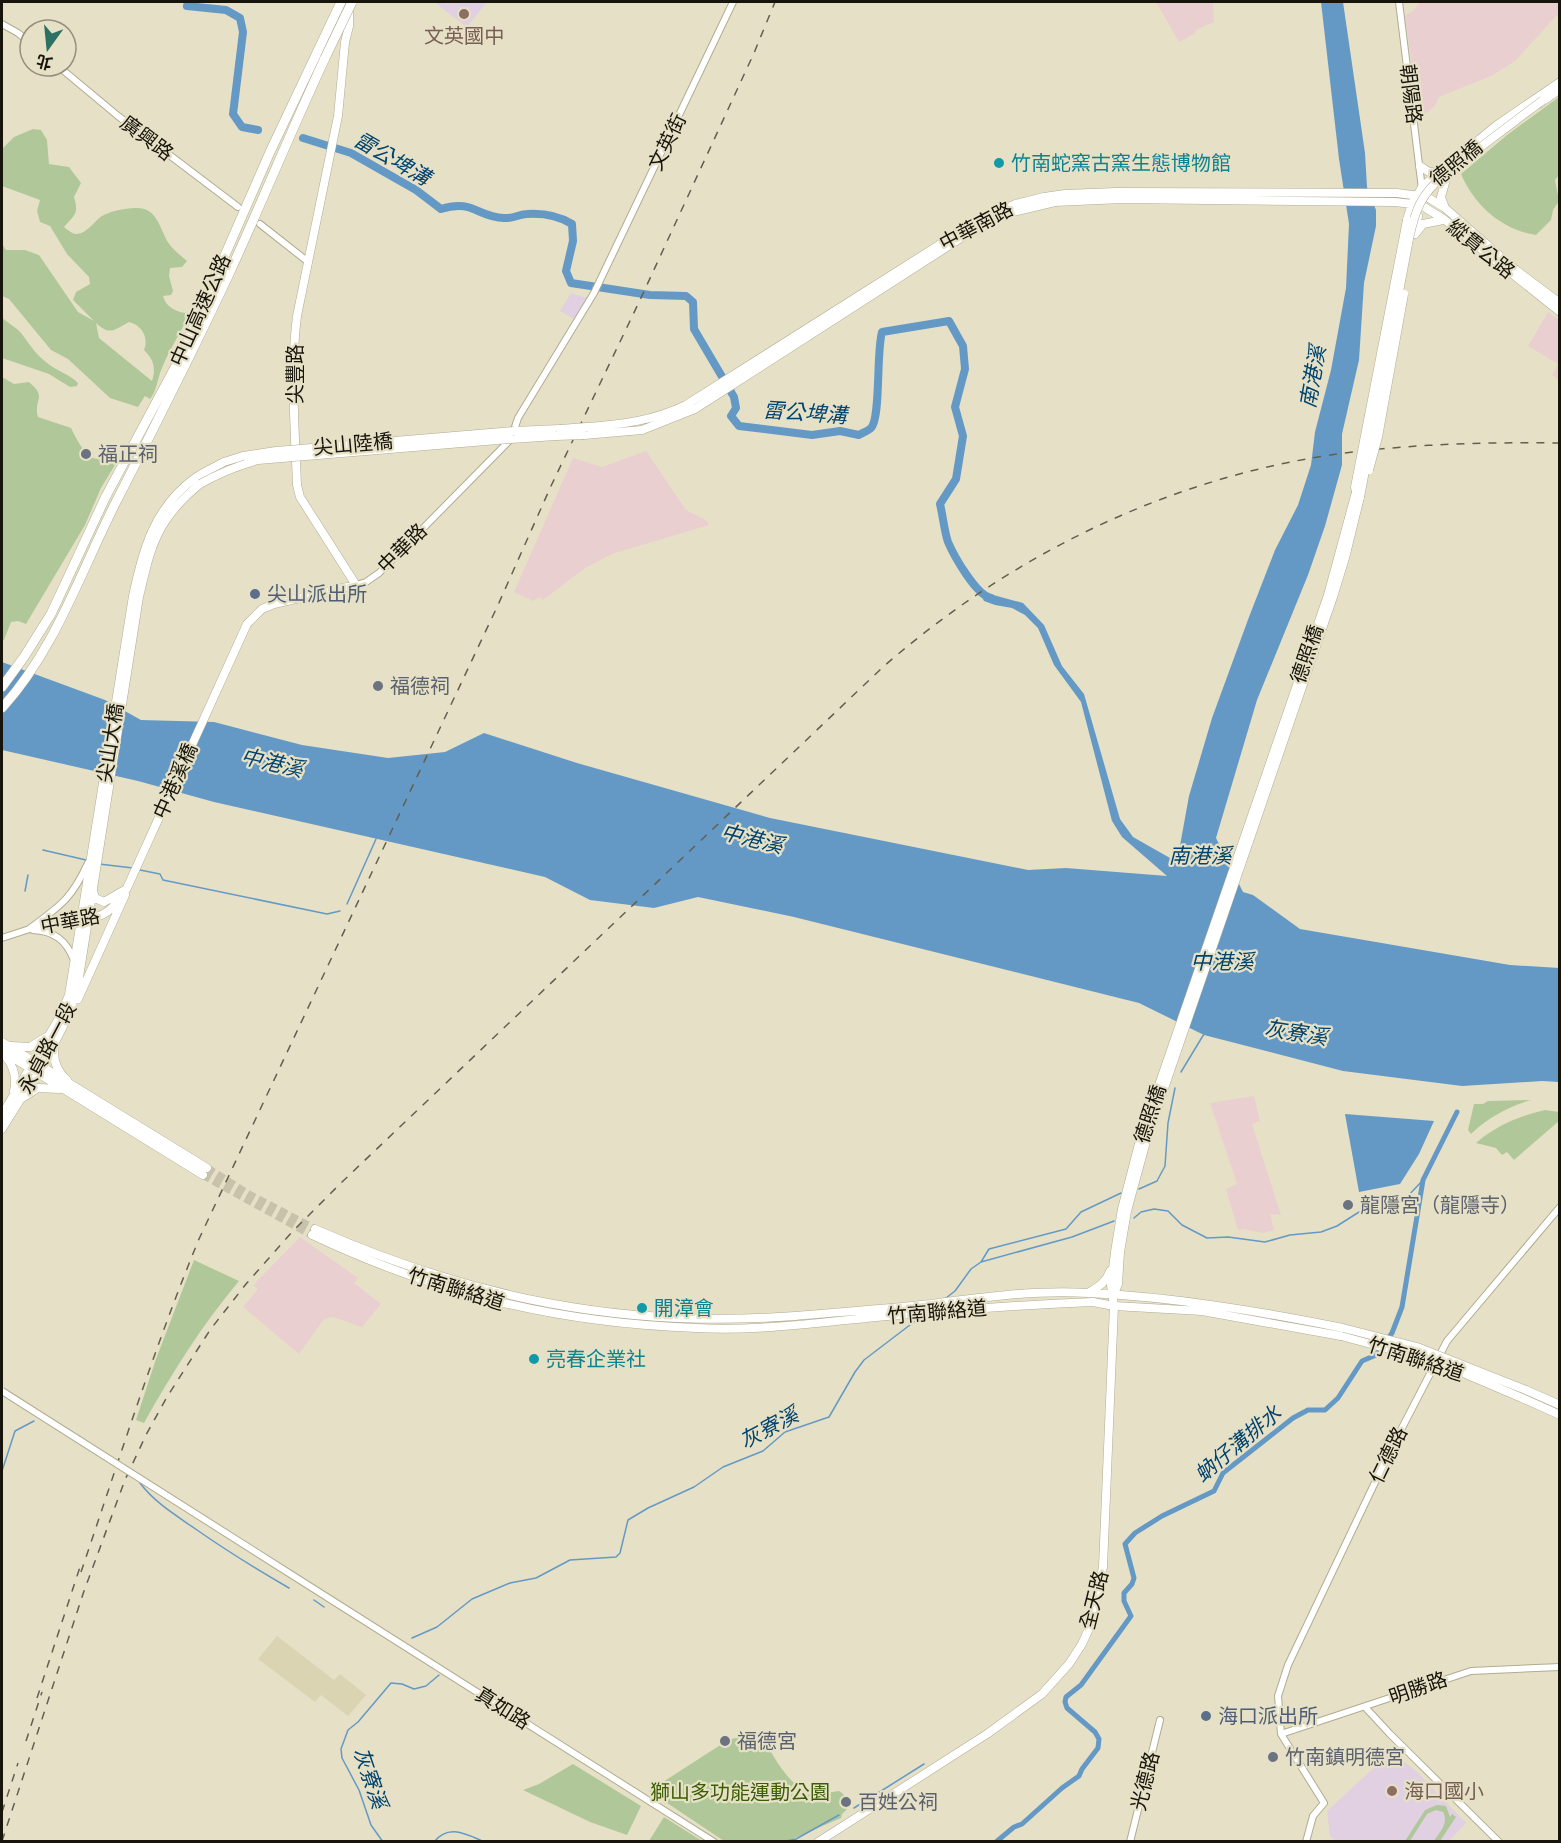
<svg xmlns="http://www.w3.org/2000/svg" width="1561" height="1843" viewBox="0 0 1561 1843" font-family="'Fira Sans','Noto Sans TC',sans-serif">
  <style>
    .built { fill: #dbd4b3 }
    .industrial { fill: #e9cfcf }
    .education { fill: #e1d0e1 }
    .green { fill: #b0c899; fill-rule: evenodd }
    .water { fill: #6499c6 }
    .lines { fill: none; stroke-linecap: round; stroke-linejoin: round }
    .stream { stroke: #6499c6; stroke-width: 1.5 }
    .canal { stroke: #6499c6; stroke-width: 5 }
    .river { stroke: #6499c6; stroke-width: 8 }
    .major-tunnel { stroke: #c7c2aa; stroke-width: 8; stroke-dasharray: 8 4; stroke-linecap: butt }
    .minor-casing { stroke: #b0ac92; stroke-width: 8 }
    .major-casing { stroke: #b0ac92; stroke-width: 9 }
    .highway-casing { stroke: #b0ac92; stroke-width: 10 }
    .minor { stroke: #fff; stroke-width: 6 }
    .major { stroke: #fff; stroke-width: 8 }
    .highway { stroke: #fff; stroke-width: 9 }
    .rail { stroke: #635f50; stroke-width: 1.5; stroke-dasharray: 8 8; stroke-linecap: butt }
    .minor-bridge-casing { stroke: #b0ac92; stroke-width: 8; stroke-linecap: butt }
    .major-bridge-casing { stroke: #b0ac92; stroke-width: 9; stroke-linecap: butt }
    .highway-bridge-casing { stroke: #b0ac92; stroke-width: 10; stroke-linecap: butt }
    .minor-bridge { stroke: #fff; stroke-width: 6 }
    .major-bridge { stroke: #fff; stroke-width: 8 }
    .highway-bridge { stroke: #fff; stroke-width: 9 }
    .education-dot { fill: #8d6e63; stroke: #e6e1c6; stroke-width: 2 }
    .culture-dot { fill: #0f9aa8; stroke: #e6e1c6; stroke-width: 2 }
    .worship-dot { fill: #6b7280; stroke: #e6e1c6; stroke-width: 2 }
    .service-dot { fill: #5c6f8a; stroke: #e6e1c6; stroke-width: 2 }
    .labels { text-anchor: middle; stroke-width: 4.5; stroke-linejoin: round; paint-order: stroke }
    .education-label { font-size: 20px; fill: #785e54; stroke: #e6e1c6 }
    .street-label { font-size: 20px; fill: #16140b; stroke: #e6e1c6 }
    .culture-label { font-size: 20px; fill: #0d838f; stroke: #e6e1c6; text-anchor: start }
    .worship-label { font-size: 20px; fill: #5b616d; stroke: #e6e1c6; text-anchor: start }
    .service-label { font-size: 20px; fill: #4e5e75; stroke: #e6e1c6; text-anchor: start }
    .park-label { font-size: 20px; fill: #3b5d00; stroke: #e6e1c6 }
    .water-label { font-size: 21px; font-style: italic; fill: #00436e; stroke: #e6e1c6 }
  </style>
  <rect width="100%" height="100%" fill="#e6e1c6"/>
  <path class="built" d="M277,1636l57,44 6,-6 26,21 -18,21 -27,-21 -6,7 -57,-43z"/>
  <path class="industrial" d="M1156,2h57l1,20 -18,8 -2,4 -15,8z
    M1420,2h139v11l-44,48 -22,14 -54,22 -4,9 -15,13 -15,-103 9,-6z
    M1548,312l11,8v60l-7,-5 6,-11 -30,-18z
    M646,451l40,59 20,10 3,5 -97,29 -27,14 -42,32 -3,-3 -7,4 -19,-9 59,-134 29,9z
    M1254,1096l6,25 -8,3 29,91 -11,-1 4,16 -12,3 -18,-4 -6,1 -12,-41 11,-5 -27,-81z
    M300,1237l58,41 -4,5 27,21 -19,23 -29,-10 -9,2 -25,35 -56,-47 15,-18 -4,-3 2,-4z"/>
  <path class="education" d="M434,2h53l-20,25z
    M571,293l16,5 -13,21 -14,-8z
    M1391,1752l25,19 50,52 -17,18h-113l-6,-5 -3,-25z"/>
  <path class="green" d="M1559,97v78l-4,5 4,21 -6,9 -2,10 -15,15c-34,-5 -62,-30 -75,-61l46,-39z
    M33,129l8,1 6,10 2,24 20,3 12,16 -7,14c5,17 1,17 -10,30 3,2 8,7 12,7 11,0 18,-13 26,-18 10,-6 35,-11 45,-6 13,7 15,25 23,35 5,6 11,11 17,16l-5,6 -12,1 -1,8 4,15 -2,4 -8,1c3,11 13,16 23,17l2,4c-9,19 -21,36 -28,56 -3,9 -4,19 -10,26l-5,-3 -7,11 -28,-9 -42,-39 -17,-9 -42,-51 -7,-3v-52l4,6h19l14,5 39,57 16,9 -21,-21 3,-8 14,-8 -1,-7 -22,-23 -17,-28 -10,-4 -3,-11 3,-11 -38,-14v-37l12,-12zM129,322c13,3 20,16 15,28 10,10 12,18 8,31l-53,-43 -3,-15c14,13 18,7 33,-1z
    M2,318c6,5 14,9 19,15 8,10 14,21 25,29 10,9 22,11 32,21l-1,3 -7,1 -21,-13 -47,-16z
    M2,377l12,7 15,-2c19,16 4,17 9,35l33,11c6,12 22,46 36,23h4l7,9 -17,28 -16,37 -59,99 -8,-3 -7,1 -7,18 -2,1z
    M1531,1100c-23,7 -42,17 -60,34l-3,-4 6,-26h9l5,-3z
    M1545,1110l14,2v9l-45,39 -7,-8 -5,3 -6,-7 -20,-5c20,-17 43,-27 69,-33z
    M194,1260l45,21c-37,44 -67,92 -95,142l-8,-3 20,-61z
    M759,1732c13,20 27,53 51,60 9,3 20,0 29,-1 7,4 9,10 8,18l-5,5 -1,4 -53,23h-64l-75,-50 79,-51z
    M573,1764l68,42 -14,29 -37,-13 -67,-32 16,-6z
    M1437,1805l9,1 4,11 2,-3 4,3 -16,24h-6c6,-9 15,-18 9,-29l-7,-2 -9,4 -17,27h-5l20,-31z
    M664,1817l38,24h-53z"/>
  <path class="water" d="M1321,2h22l22,151 2,34 9,23v16l-12,57 -5,77 -17,74v31l-17,61 -17,49 -51,125 -41,138 27,54 10,3 47,34 210,36 49,3v114l-17,-1 -80,5 -119,-15 -139,-36 -65,-32 -345,-86 -96,-20 -44,11 -64,-8 -45,-23 -331,-75 -76,-21 -136,-31v-88l103,38 36,20 73,2 88,23 86,13 57,-6 39,-19 93,30 193,55 258,52 38,-2 101,8 -45,-39 -10,-16 -31,-119 -27,-37 -16,-37 -13,-13 -13,-7 -17,-3 -11,-4 -3,-6 5,-2 37,10 21,22 18,41 22,28 36,125 13,18 44,25 12,-66 23,-78 37,-101 26,-67 23,-45 13,-40 4,-33 16,-62 15,-82 3,-64 -10,-65z
    M1345,1114l89,7 -15,33 -19,30 -41,8z"/>
  <g class="lines">
    <path class="stream" d="M43,850l43,10
      M99,864l34,4
      M140,870l20,4 3,6 164,34 13,-3
      M25,891l3,-16
      M347,904l29,-65
      M1181,1072l23,-38
      M1139,1189l18,-8 8,-15 3,-43 7,-35
      M1134,1218l7,-6 13,-3 14,2 14,14 25,13 21,-1 37,5 25,-7 31,-3 16,-6 22,-14 48,-15 16,-17
      M981,1262l91,-25 42,-16
      M946,1298l9,-7 16,-22 10,-7 8,-13 77,-20 15,-17 40,-19
      M2,1471l13,-40 19,-10
      M140,1483c15,20 37,33 57,47 30,21 61,40 92,58
      M314,1600l10,7
      M412,1638l25,-11 35,-28 38,-16 26,-5 34,-18 46,-3 4,-4 8,-33 20,-12 46,-21 29,-20 40,-16 22,-19 44,-15 26,-45 9,-12 59,-45
      M854,1808l70,-44
      M383,1842l-12,-17 -12,-35 -17,-32 -1,-9 7,-19 10,-8 33,-39 11,1 12,5 12,-3 13,-11
      M434,1842c15,-19 33,-7 51,0
      M782,1842l14,-3 43,-24"/>
    <path class="canal" d="M996,1842l18,-15 8,-3 40,-36 17,-12 3,-7 16,-21 1,-9 -4,-7 -28,-24 -2,-6 1,-5 15,-12 50,-69 -7,-15v-8l8,-9 2,-6 -9,-34 10,-11 27,-17 52,-25 9,-18 70,-55 15,-8h17l13,-12 24,-37 14,-6 16,-22 10,-26 21,-127 34,-68"/>
    <path class="river" d="M188,2l-1,4 39,4 14,8 3,14 -10,82 9,13 16,3
      M303,138l48,15 65,37 25,19c32,-10 36,8 63,9 8,1 16,-4 23,-4 16,-1 32,2 45,10l1,17 -7,30 5,12 79,12 36,1 7,6 1,27 40,68 2,11 -5,8 8,10 73,9 28,-4 19,4c3,-2 9,-4 12,-7 10,-10 5,-75 11,-96l67,-11 14,25 2,23 -10,38 8,29 -7,43 -16,25c3,12 4,26 8,38 6,14 28,53 43,56"/>
    <path class="major-tunnel" d="M207,1168l41,26 67,35
      M203,1175l109,60"/>
    <defs>
      <path id="minor" d="M1399,2l23,187
        M2,24l16,9 12,10
        M58,66l60,50 120,91
        M260,224l47,37
        M356,585l10,-3 13,-9 132,-134 7,-21 76,-125 139,-291
        M29,929c31,-23 42,-29 59,-66
        M33,930c21,1 33,10 41,30
        M2,938l46,-15 32,-2
        M292,1575l422,267
        M1365,1707l25,27 109,108
        M1281,1734l190,-63 89,-4
        M1130,1842l30,-122
        M1306,1842l7,-26 11,-13 -43,-69 -3,-38 10,-31 101,-212 58,-112 113,-134"/>
      <path id="major" d="M1539,104l21,-15
        M1420,166l9,6h10
        M1445,208l-4,-11 6,-21
        M1407,220l5,-17 5,-7 5,-9 17,-15 58,-47 63,-43
        M1416,233l7,-9 20,-4
        M1415,234l3,-18
        M587,427c37,-3 65,-6 99,-22l283,-179 46,-22 29,-7 21,-3 51,-2 281,1 30,4 18,11 71,62 44,33
        M514,431l46,-2
        M584,435l58,-5 53,-21 269,-173 45,-23 46,-11 67,-3 273,3 26,3 24,15 115,92
        M511,439l45,-3
        M93,891l2,7 9,4 19,-11
        M80,921c27,-5 32,-10 47,-33l120,-264 15,-15 12,-5 82,-19 -56,-88 -3,-12c-2,-55 -7,-115 0,-169l41,-200 7,-74 4,-16v-18
        M78,999l47,-104
        M2,1042l205,126
        M55,1045c-3,14 2,26 12,35
        M11,1046l19,1 16,-10
        M2,1051l201,124
        M6,1057c8,10 11,21 8,34
        M24,1097l14,-9 22,1
        M2,1115l56,-95 11,-25 64,-399c10,-47 21,-88 62,-118 9,-6 20,-11 29,-16
        M2,1129c27,-45 60,-88 75,-139l62,-393c12,-52 18,-78 61,-113
        M315,1229c157,69 308,100 480,87 45,-4 91,-7 136,-12 52,-7 105,-14 157,-11 86,4 170,18 255,35
        M312,1235c125,59 245,88 384,93 60,3 120,-5 180,-11 72,-7 144,-12 217,-15l21,4 88,5 139,25
        M1088,1293c10,-6 18,-10 22,-22
        M1114,1294l4,-10 2,-32 7,-41 20,-73 186,-541 12,-39 15,-61
        M1526,1390l34,15
        M1522,1398l38,17
        M818,1842l169,-108 55,-40 27,-30 13,-20 9,-20 12,-57 11,-261 -3,-21 4,-33 7,-43 18,-69 188,-545 28,-103"/>
      <path id="highway" d="M2,687l22,-30 27,-43 55,-118 75,-140 89,-204 71,-150
        M2,708c53,-58 79,-137 114,-206 39,-76 77,-151 113,-228 33,-72 63,-145 96,-216"/>
    </defs>
    <use href="#minor" class="minor-casing"/>
    <use href="#major" class="major-casing"/>
    <use href="#highway" class="highway-casing"/>
    <use href="#minor" class="minor"/>
    <use href="#major" class="major"/>
    <use href="#highway" class="highway"/>
    <path class="rail" d="M81,1572c38,-112 73,-224 118,-333l299,-634 53,-119 89,-186 114,-247 21,-51
      M37,1698l44,-134
      M26,1741l16,-49
      M2,1812l16,-49
      M2,1841l82,-250 41,-111 21,-45 21,-38 43,-67 36,-46 45,-51 51,-51 541,-515c128,-112 285,-189 454,-213 74,-10 148,-12 223,-11"/>
    <defs>
      <path id="minor-bridge" d="M2,1391l290,184"/>
      <path id="major-bridge" d="M560,429l27,-2
        M556,436l28,-1
        M224,462l19,-6 33,-5 238,-20
        M1369,470l9,-33 26,-143
        M200,484c19,-11 37,-18 58,-24l253,-21
        M1356,492l-1,-5 52,-267
        M1360,497l49,-258c6,-29 12,-45 36,-65l98,-74
        M1343,1328l74,19 109,43
        M1341,1336l63,17 57,19 61,26"/>
      <path id="highway-bridge" d="M325,58l27,-56"/>
    </defs>
    <use href="#minor-bridge" class="minor-bridge-casing"/>
    <use href="#major-bridge" class="major-bridge-casing"/>
    <use href="#highway-bridge" class="highway-bridge-casing"/>
    <use href="#minor-bridge" class="minor-bridge"/>
    <use href="#major-bridge" class="major-bridge"/>
    <use href="#highway-bridge" class="highway-bridge"/>
  </g>
  <g class="education-dot">
    <circle cx="464" cy="14" r="6"/>
    <circle cx="1392" cy="1791" r="6"/>
  </g>
  <g class="culture-dot">
    <circle cx="999" cy="163" r="6"/>
    <circle cx="642" cy="1308" r="6"/>
    <circle cx="534" cy="1359" r="6"/>
  </g>
  <g class="worship-dot">
    <circle cx="86" cy="454" r="6"/>
    <circle cx="378" cy="686" r="6"/>
    <circle cx="1348" cy="1205" r="6"/>
    <circle cx="725" cy="1741" r="6"/>
    <circle cx="1273" cy="1757" r="6"/>
    <circle cx="846" cy="1802" r="6"/>
  </g>
  <g class="service-dot">
    <circle cx="255" cy="594" r="6"/>
    <circle cx="1206" cy="1716" r="6"/>
  </g>
  <g class="labels">
    <g class="education-label">
      <text x="464" y="43">文英國中</text>
      <text x="1404" y="1798" text-anchor="start">海口國小</text>
    </g>
    <g class="street-label">
      <text transform="translate(1411 94) rotate(83)" y="7">朝陽路</text>
      <text transform="translate(147 138) rotate(37)" y="7">廣興路</text>
      <text transform="translate(667 142) rotate(-64)" y="7">文英街</text>
      <text transform="translate(1456 163) rotate(-39)" y="7">德照橋</text>
      <text transform="translate(976 226) rotate(-28)" y="7">中華南路</text>
      <text transform="translate(1481 249) rotate(39)" y="7">縱貫公路</text>
      <text transform="translate(200 310) rotate(-66)" y="7">中山高速公路</text>
      <text transform="translate(295 374) rotate(-90)" y="7">尖豐路</text>
      <text transform="translate(353 444) rotate(-5)" y="7">尖山陸橋</text>
      <text transform="translate(402 548) rotate(-45)" y="7">中華路</text>
      <text transform="translate(1307 654) rotate(-71)" y="7">德照橋</text>
      <text transform="translate(110 743) rotate(-81)" y="7">尖山大橋</text>
      <text transform="translate(175 781) rotate(-66)" y="7">中港溪橋</text>
      <text transform="translate(70 921) rotate(-11)" y="7">中華路</text>
      <text transform="translate(47 1048) rotate(-62)" y="7">永貞路一段</text>
      <text transform="translate(1150 1114) rotate(-72)" y="7">德照橋</text>
      <text transform="translate(456 1289) rotate(17)" y="7">竹南聯絡道</text>
      <text transform="translate(937 1312) rotate(-5)" y="7">竹南聯絡道</text>
      <text transform="translate(1416 1359) rotate(18)" y="7">竹南聯絡道</text>
      <text transform="translate(1388 1455) rotate(-64)" y="7">仁德路</text>
      <text transform="translate(1094 1600) rotate(-76)" y="7">全天路</text>
      <text transform="translate(1418 1688) rotate(-19)" y="7">明勝路</text>
      <text transform="translate(503 1708) rotate(32)" y="7">真如路</text>
      <text transform="translate(1145 1781) rotate(-76)" y="7">光德路</text>
    </g>
    <g class="culture-label">
      <text x="1011" y="170">竹南蛇窯古窯生態博物館</text>
      <text x="654" y="1315">開漳會</text>
      <text x="546" y="1366">亮春企業社</text>
    </g>
    <g class="worship-label">
      <text x="98" y="461">福正祠</text>
      <text x="390" y="693">福德祠</text>
      <text x="1360" y="1212">龍隱宮（龍隱寺）</text>
      <text x="737" y="1748">福德宮</text>
      <text x="1285" y="1764">竹南鎮明德宮</text>
      <text x="858" y="1809">百姓公祠</text>
    </g>
    <g class="service-label">
      <text x="267" y="601">尖山派出所</text>
      <text x="1218" y="1723">海口派出所</text>
    </g>
    <g class="park-label">
      <text x="740" y="1799">獅山多功能運動公園</text>
    </g>
    <g class="water-label">
      <text transform="translate(392 159) rotate(30)" y="7">雷公埤溝</text>
      <text transform="translate(1313 377) rotate(-80)" y="7">南港溪</text>
      <text transform="translate(805 413) rotate(4)" y="7">雷公埤溝</text>
      <text transform="translate(272 763) rotate(13)" y="7">中港溪</text>
      <text transform="translate(752 839) rotate(14)" y="7">中港溪</text>
      <text x="1200" y="863">南港溪</text>
      <text x="1222" y="969">中港溪</text>
      <text transform="translate(1296 1033) rotate(9)" y="7">灰寮溪</text>
      <text transform="translate(769 1428) rotate(-28)" y="7">灰寮溪</text>
      <text transform="translate(1238 1444) rotate(-40)" y="7">蚋仔溝排水</text>
      <text transform="translate(370 1778) rotate(71)" y="7">灰寮溪</text>
    </g>
  </g>
  <rect width="1561" height="1843" fill="none" stroke="#16140b" stroke-width="6"/>
  <g transform="translate(48 48) rotate(195)"><circle r="28" fill="#e6e1c6" stroke="#938f7b" stroke-width="1.5"/>
  <path d="M0-4.5L10 22L0 15L-10 22Z" fill="#2d7163"/>
  <text y="-9" font-size="16" font-weight="bold" text-anchor="middle" fill="#16140b">北</text>
  </g>
</svg>
